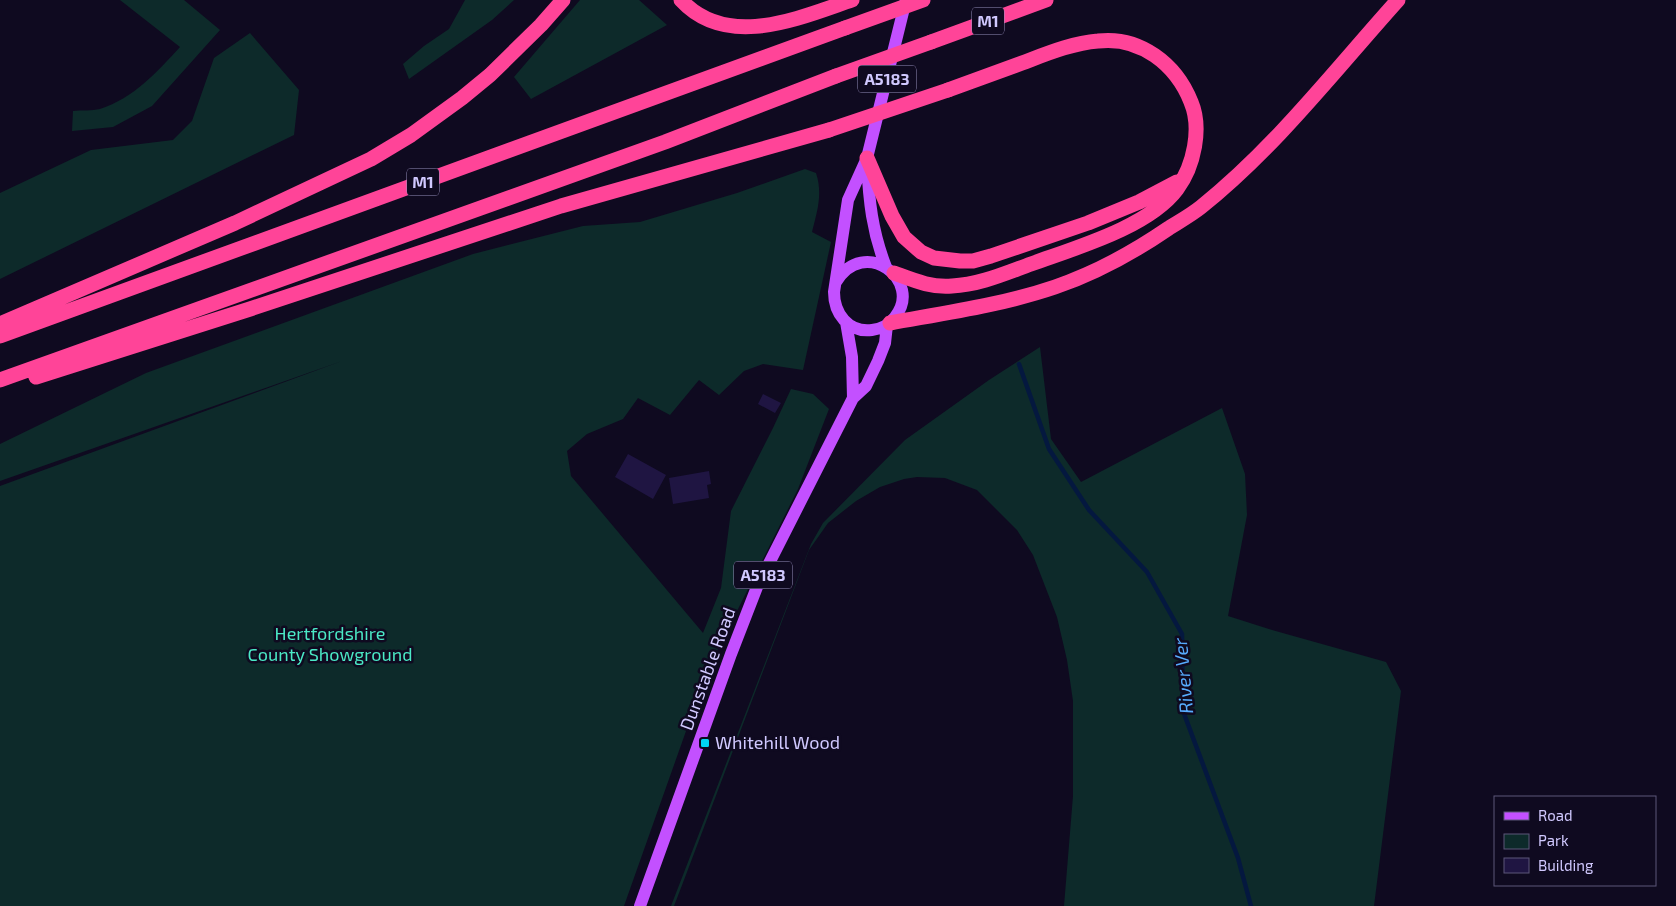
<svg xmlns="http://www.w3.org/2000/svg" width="1676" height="906" viewBox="0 0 1676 906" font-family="'Exo 2',sans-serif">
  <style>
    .green { fill: #0d2a2a }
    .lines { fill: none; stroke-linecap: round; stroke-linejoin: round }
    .stream { stroke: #04183f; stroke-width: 4.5 }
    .building { fill: #1f1542 }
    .primary { stroke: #c350ff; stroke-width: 12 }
    .motorway { stroke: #ff4498; stroke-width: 15 }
    .motorway-bridge { stroke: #ff4498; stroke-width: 15 }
    .poi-dot { fill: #00d5f4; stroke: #0f0a20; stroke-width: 2 }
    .labels { text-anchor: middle; stroke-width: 5; stroke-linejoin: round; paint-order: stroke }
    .shield { fill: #0f0a20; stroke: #9790bc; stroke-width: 1 }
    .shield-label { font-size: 16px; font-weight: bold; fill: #d1c9ff }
    .park-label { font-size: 18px; fill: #4be9c6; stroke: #0f0a20 }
    .street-label { font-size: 18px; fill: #d1c9ff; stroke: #0f0a20 }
    .poi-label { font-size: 18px; fill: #d1c9ff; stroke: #0f0a20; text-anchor: start }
    .water-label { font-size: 19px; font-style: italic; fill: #57acff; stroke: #0f0a20 }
  </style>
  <rect width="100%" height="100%" fill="#0f0a20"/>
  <path class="green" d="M120,0h64l36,30 -68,76 -39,21 -41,4 1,-20c9,-1 19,0 27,-2 34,-11 57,-37 80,-62z
    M465,0h49l-22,20 -83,59 -6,-15 21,-18 25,-17z
    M580,0h59l28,25 -136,74 -17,-22z
    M250,33l49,57 -5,45 -294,144v-86l91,-43 82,-10 19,-19 22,-63z
    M805,169l11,4c7,21 1,39 -4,59l19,10 -28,128 -40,-6 -19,7 -25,24 -20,-15 -29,35 -32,-17 -15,21 -36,15 -20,17 4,25 132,157 18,-45 10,-77 42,-83 18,-39 22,5 16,15 -31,80 -90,180 -84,237h-624v-420l342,-125 -342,120v-37l146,-71 327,-119 110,-28 57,-4 97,-29z
    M1040,347l11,92 30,43 141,-74 23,66 2,41 -19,101 44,14 114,32 15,29 -27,215h-310l9,-110v-95l-6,-41 -10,-43 -24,-62 -16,-25 -40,-40 -32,-12 -28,-1 -13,2 -24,8 -24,14 -28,22 -19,27 -125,330 -10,26h-3l140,-362 12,-21 82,-83 84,-60z"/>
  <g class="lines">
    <path class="stream" d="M1019,364l30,85 40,61 58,62 35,62 1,77 55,147 13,48"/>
  </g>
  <path class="building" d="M763,394l18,9 -6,10 -17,-9z
    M628,454l38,21 -13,24 -38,-22z
    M709,471l2,13 -4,1 2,13 -36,6 -4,-26z"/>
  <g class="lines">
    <path class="primary" d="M867,163c2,38 5,68 19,104
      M836,282c28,-47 88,-1 59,35 -6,8 -14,12 -23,13 -24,3 -38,-17 -38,-38l14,-92 19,-42 39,-158
      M846,322l6,35 1,41
      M640,906l91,-252 26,-67 96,-189 13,-12 12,-25 7,-18 2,-18"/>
    <path class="motorway" d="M681,0c46,50 118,18 171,0
      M931,42l115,-42
      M867,158l25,58 12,21 17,15 13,6 26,3h13l18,-5 97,-33 51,-21 38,-20
      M894,273c19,7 37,15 58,13 27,-1 54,-13 79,-22 44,-16 118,-37 146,-75 17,-23 25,-61 14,-87 -15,-38 -51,-66 -93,-61 -26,2 -52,13 -76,22 -25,9 -50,18 -74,27
      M890,323c55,-10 112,-18 165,-36 41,-14 79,-35 114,-59 11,-7 22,-13 32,-21 74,-59 134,-137 197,-207
      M0,324l235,-101 136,-64 40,-24 51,-37 28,-23 51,-50 22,-25
      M0,336l845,-308
      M36,377l214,-68 311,-103 268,-76
      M0,380l665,-238 171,-66"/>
    <path class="motorway-bridge" d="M845,28l78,-28
      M836,76l95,-34
      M829,130l119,-40"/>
  </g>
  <rect class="poi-dot" x="700" y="738" width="10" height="10" rx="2.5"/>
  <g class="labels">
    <g class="shield">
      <rect x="972" y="7.5" width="32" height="27" rx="4"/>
      <rect x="858" y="65.5" width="58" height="27" rx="4"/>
      <rect x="407" y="168.5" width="32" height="27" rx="4"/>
      <rect x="734" y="561.5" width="58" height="27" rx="4"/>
    </g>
    <g class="shield-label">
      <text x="988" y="27">M1</text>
      <text x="887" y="85">A5183</text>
      <text x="423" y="188">M1</text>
      <text x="763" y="581">A5183</text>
    </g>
    <g class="park-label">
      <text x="330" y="640">Hertfordshire<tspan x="330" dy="21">County Showground</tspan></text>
    </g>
    <g class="street-label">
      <text transform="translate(708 669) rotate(-70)" y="6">Dunstable Road</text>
    </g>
    <g class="poi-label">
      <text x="715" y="749">Whitehill Wood</text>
    </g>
    <g class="water-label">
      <text transform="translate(1183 676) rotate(-95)" y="7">River Ver</text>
    </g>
  </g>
  <rect x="1494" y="796" width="162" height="90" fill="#0f0a20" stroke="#5d5679"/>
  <rect x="1504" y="812" width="25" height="8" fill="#c350ff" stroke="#5d5679"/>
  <text x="1538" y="821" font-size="15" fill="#d1c9ff">Road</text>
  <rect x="1504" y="834" width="25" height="15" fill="#0d2a2a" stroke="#5d5679"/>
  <text x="1538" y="846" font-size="15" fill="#d1c9ff">Park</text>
  <rect x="1504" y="858" width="25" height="15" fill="#1f1542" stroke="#5d5679"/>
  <text x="1538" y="871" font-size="15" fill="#d1c9ff">Building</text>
</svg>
